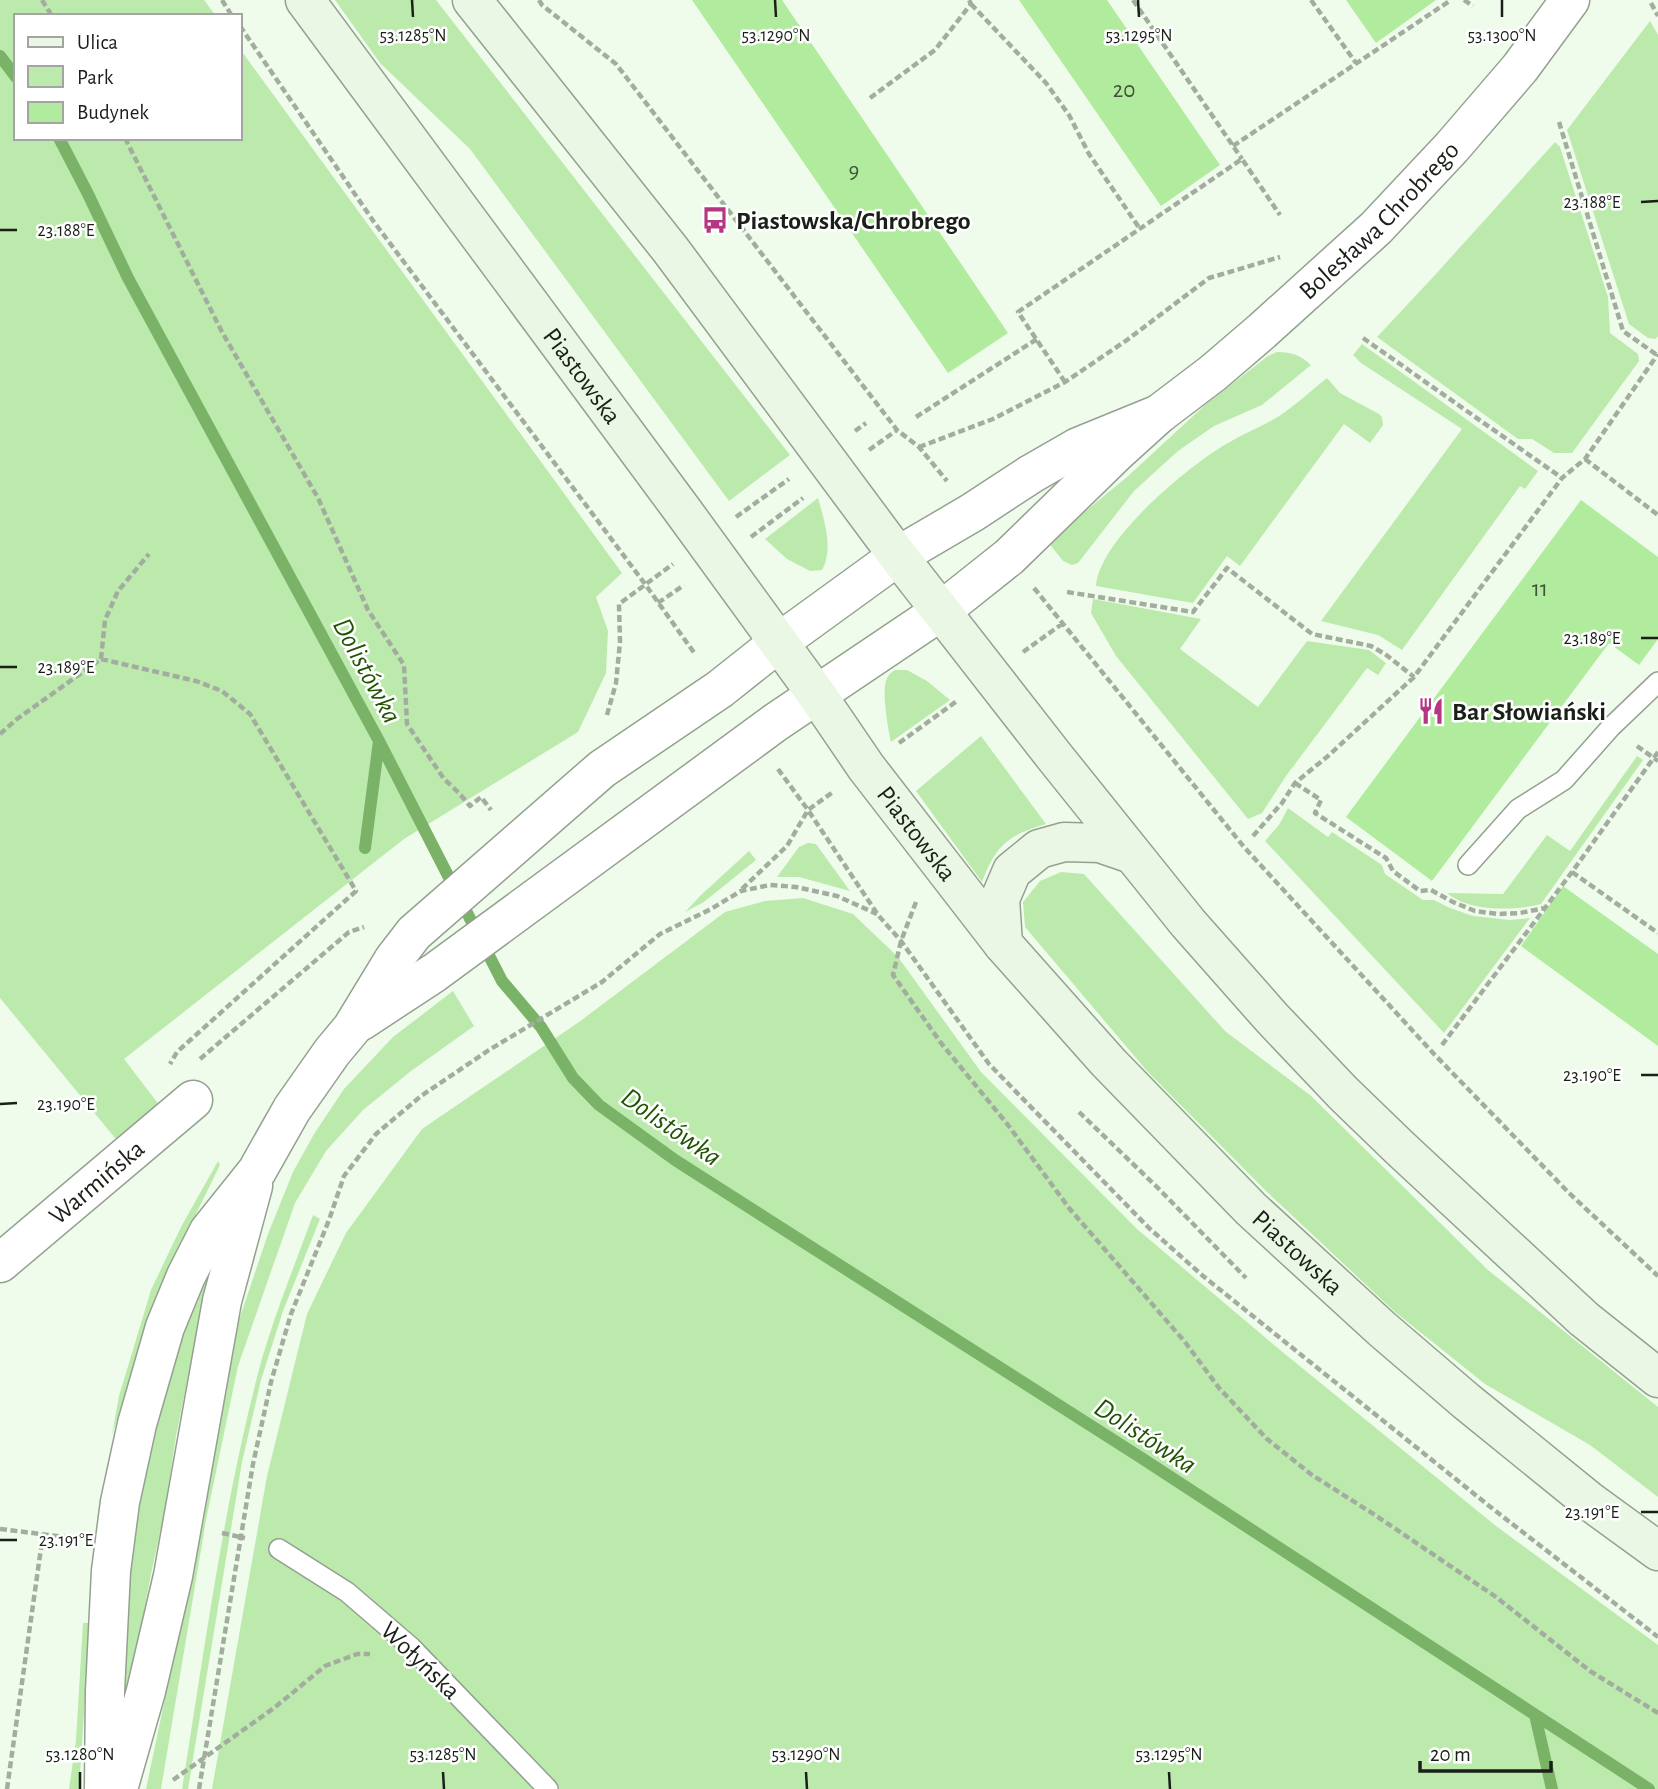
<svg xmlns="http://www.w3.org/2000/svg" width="1658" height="1789" viewBox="0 0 1658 1789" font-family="'Alegreya Sans',sans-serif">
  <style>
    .green { fill: #bceaad }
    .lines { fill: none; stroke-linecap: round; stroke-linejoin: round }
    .stream { stroke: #7ab267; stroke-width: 12 }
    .building { fill: #b1eb9d }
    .lane-casing { stroke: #94a090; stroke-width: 22 }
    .street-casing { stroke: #94a090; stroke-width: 41 }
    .secondary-casing { stroke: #94a090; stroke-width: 41 }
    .path { stroke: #a3ad9f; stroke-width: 4.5; stroke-dasharray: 7 3.5; stroke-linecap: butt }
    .lane { stroke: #fff; stroke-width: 19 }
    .street { stroke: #fff; stroke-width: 38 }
    .secondary { stroke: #e9f7e4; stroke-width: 38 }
    .ticks { fill: none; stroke: #1a1f18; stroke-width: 2.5 }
    .labels { text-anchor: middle; stroke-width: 5; stroke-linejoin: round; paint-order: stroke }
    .number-label { font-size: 23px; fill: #405239 }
    .street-label { font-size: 26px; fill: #1a1f18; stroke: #fff }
    .poi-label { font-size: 26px; font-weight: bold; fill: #1a1f18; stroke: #fff; text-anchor: start }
    .water-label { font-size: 28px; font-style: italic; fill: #205403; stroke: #fff }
    .ticks-label { font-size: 18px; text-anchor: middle; fill: #1a1f18; stroke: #fff; stroke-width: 5; stroke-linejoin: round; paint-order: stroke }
  </style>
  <rect width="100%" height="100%" fill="#effceb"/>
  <path class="green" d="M0,0h204l12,16h-200v122h224v-89l382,524 -26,24 12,34 -2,42 -28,59 -174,107 -280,220 46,60 -41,36 -129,-157z
    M335,0h101l354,455 -61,46 -259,-352 -90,-86z
    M1650,21l8,14v301l-2,3 -8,-1 -19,-14 -62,-194z
    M1555,142l5,5 48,150 2,36 28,21 1,7 -67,92h-18l-22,-14h-14l-141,-102 58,-62z
    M1362,344l176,127 -13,18 -5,-3 -118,164 -24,-15 -57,-14 141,-192 -101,-66 -8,-8z
    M1277,352c15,0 23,3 34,13l-49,40 -48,21 -36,25 -44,40 -56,72 -6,2 -9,-4 -15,-19 79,-65 78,-72 63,-49z
    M1327,378l13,15 39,21 3,3 1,8 -13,18 -26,-19 -104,142 -13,-10 -34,47 -97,-17c3,-46 93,-121 132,-143 18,-11 39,-18 57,-31 14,-10 28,-23 42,-34z
    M818,498c6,22 16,51 4,72l-12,1 -23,-12 -22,-20z
    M1093,599l108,20 -21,30 78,58 49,-66 62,9 17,13 -8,12 -11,-7 -81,108 -24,37 -14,6 -132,-163 -25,-43z
    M895,670h12l20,11 23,19 -59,42c-3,-14 -10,-52 -4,-64 2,-4 5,-6 8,-8z
    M981,736l65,88c-38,11 -50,21 -64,58l-66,-91z
    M1637,756l6,4 -102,144c-28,7 -72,8 -94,-11l56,1 44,-59 23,16z
    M1288,808l40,29 4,-5 50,33 3,9 38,26h11l16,8 23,8 37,4 20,-2 -86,115 -179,-192 14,-16z
    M808,843l8,1 34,47 -51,-14h-22l22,-30z
    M749,851l7,9 -52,42 -19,10 15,-16z
    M1061,872l23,2 141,157 85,64 178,175 170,137v90l-68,-52 -105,-61 -90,-72 -130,-122 -118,-119 -122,-144 -2,-25 17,-21z
    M803,898l50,16 45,43 83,115 156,157 137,116 222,181 162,119v144h-1446l55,-313 40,-162 39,-81 76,-104 157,-107 146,-110 40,-11z
    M453,991l21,35 -63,45 -48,39 -37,41 -31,52 -57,163 -32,154 -45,269h-15l55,-262 27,-160 10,-44 30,-89 25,-62 21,-38 30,-45 49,-52z
    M218,1161l2,4 -56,114 -20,55 -32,101 7,-39 32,-106 30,-63z
    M313,1215l7,4 -37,92 -22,69 -19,82 -54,327h-6c22,-136 40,-274 74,-408 14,-56 37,-111 57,-166z
    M204,1279l8,4 -18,65 -18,88 -11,73 -14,65 -24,128 -7,1c4,-67 7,-133 18,-198 12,-78 39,-153 66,-226z
    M83,1623h7l-11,166h-10l7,-49z"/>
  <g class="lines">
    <path class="stream" d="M0,56l16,21
      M59,138l29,56 40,84 251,463 123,240 39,46 32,51 26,27 76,55 465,297 509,332
      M365,848l14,-107
      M1535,1715l17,74"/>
  </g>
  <path class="building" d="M692,0h90l226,333 -60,40z
    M1019,0h88l113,165 -59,41z
    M1346,0h90l-60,43z
    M1581,500l77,57v82l-19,26 -30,-22 -177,238 -86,-64z
    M1563,886l95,68v92l-137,-100z"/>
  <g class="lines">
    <defs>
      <path id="lane" d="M1468,865l50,-56 46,-29 47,-53 47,-45
        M279,1549l68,43 64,55 137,142"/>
      <g id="street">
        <path id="s1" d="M361,1021l73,-48 342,-251 165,-111 68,-54 108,-105 42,-38 54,-41 49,-42 114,-103 76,-81 68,-79 50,-68"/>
        <path id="s2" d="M0,1263l193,-163"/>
        <path d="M104,1789l1,-98 6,-120 9,-69 17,-78 28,-97 21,-51 23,-45 48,-60 35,-62 40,-57 20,-24 42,-69 20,-26 188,-164 118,-80 58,-46 120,-87 75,-44 58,-38 47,-27 81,-33"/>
        <path d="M118,1789l28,-98 27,-115 49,-275 31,-115"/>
      </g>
      <g id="secondary">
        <path id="s3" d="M305,0l378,511 134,184 49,72 137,177 105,118 143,147 131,120 84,72 122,99 70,51"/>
        <path d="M472,0l198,249 228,307 156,200 134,167 84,95 71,75 58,56 183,170 74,59"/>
        <path d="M1003,944l-3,-45 12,-28 27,-22 25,-7 36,1 32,11"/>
      </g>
    </defs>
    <use href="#lane" class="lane-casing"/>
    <use href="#street" class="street-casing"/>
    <use href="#secondary" class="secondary-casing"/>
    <path class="path" d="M42,0l10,16
      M222,0l10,16
      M539,0l3,5 74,59 281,366 22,17 28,34
      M1133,0l109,159
      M1311,0l45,63
      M1464,0l9,6
      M1651,3l7,13
      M971,4l75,79 23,32 20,39 51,75
      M240,26l134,196 271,362 50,70
      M870,98l65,-48 36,-46 -2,-4
      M1559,122l64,209 34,24
      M125,138l97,194 96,166 50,112 36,55 3,59 37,55 15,14 11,13 11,-9 10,13
      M1233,146l218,-146
      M1363,338l199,140
      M1065,382l-47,-70 224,-153 38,56
      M916,417l121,-78
      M855,431l11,-8
      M919,447l74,-28 72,-37 62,-42 82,-62 71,-21
      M869,450l28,-20
      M1585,459l73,56
      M736,517l53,-38
      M751,537l52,-39
      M1034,588l210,259 190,207 135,139 89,83
      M1067,592l126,20 34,-44 85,66 59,12 14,8 29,23
      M658,603l26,-18
      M1023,652l39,-28
      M101,659l4,-39 13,-29 31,-37
      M607,715l9,-32 4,-41 -1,-38 54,-40
      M0,734l17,-15 84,-60 95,22 26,10 28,23 106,177 -179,161 -7,12
      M899,743l58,-42
      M1637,746l21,15
      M778,769l30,41 70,105 23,26 88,123 160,164 54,48 290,233 165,128
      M1295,783l26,17 -6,13 71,45 7,13 27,20 11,-1 22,12 22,9 23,3 22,-1 25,-5
      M1253,836l29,-33 13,-20 33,-27 86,-79 148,-199 23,-19 73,-105
      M1572,872l86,61
      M742,889l45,-43 21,-36 25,-18
      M916,902l-15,39 -8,34 48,68 67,82 61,83 116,134 34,46 48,51 45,36 63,40 121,82 94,74 68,42
      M1442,1045l130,-173 86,-120
      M200,1059l149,-127 15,-5
      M1079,1112l79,76 88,90
      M0,1529l73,9
      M222,1533l23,5
      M173,1780l101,-72 51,-42 32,-12h13
      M7,1789l36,-255
      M199,1789l54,-325 18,-82 20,-68 38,-94 15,-44 32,-42 45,-38 68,-46 113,-68 58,-48 51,-25 30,-18 29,-6 26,2 41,9 40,18"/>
    <use href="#lane" class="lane"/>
    <use href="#street" class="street"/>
    <use href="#secondary" class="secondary"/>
  </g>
  <path class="ticks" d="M412,0l1,17M775,0l1,17M1138,0l1,17M1502,0v17M1641,202l17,-1M0,230h17M1641,638h17M0,667h17M1641,1075h17M0,1104l17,-1M1641,1512h17M0,1540h17M80,1772v17M443,1772l1,17M806,1772l1,17M1169,1772l1,17"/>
  <defs>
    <symbol id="bus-bare" viewBox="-9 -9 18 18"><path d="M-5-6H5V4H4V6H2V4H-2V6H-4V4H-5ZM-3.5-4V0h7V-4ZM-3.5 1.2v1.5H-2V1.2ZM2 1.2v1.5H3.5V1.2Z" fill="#b63682" stroke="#fff" stroke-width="2.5" paint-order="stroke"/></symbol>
    <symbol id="restaurant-bare" viewBox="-9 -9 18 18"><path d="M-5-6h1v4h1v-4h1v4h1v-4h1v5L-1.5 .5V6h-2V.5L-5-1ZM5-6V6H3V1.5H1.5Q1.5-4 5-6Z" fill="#b63682" stroke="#fff" stroke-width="2.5" paint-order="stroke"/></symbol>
  </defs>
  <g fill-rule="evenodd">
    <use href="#bus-bare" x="696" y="201" width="38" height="38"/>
    <use href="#restaurant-bare" x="1412" y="692" width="38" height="38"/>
  </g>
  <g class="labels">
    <g class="number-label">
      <text x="1124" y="97">20</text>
      <text x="854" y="178">9</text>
      <text x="1540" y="596">11</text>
    </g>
    <g class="street-label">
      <text dy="9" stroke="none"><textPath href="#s1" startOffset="1298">Bolesława Chrobrego</textPath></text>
      <text dy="9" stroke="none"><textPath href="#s3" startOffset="467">Piastowska</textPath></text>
      <text dy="9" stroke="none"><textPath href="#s3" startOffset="1034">Piastowska</textPath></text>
      <text dy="9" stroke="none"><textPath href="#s2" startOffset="126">Warmińska</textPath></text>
      <text dy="9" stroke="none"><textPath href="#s3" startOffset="1601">Piastowska</textPath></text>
      <text transform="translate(421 1660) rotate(44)" y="9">Wołyńska</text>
    </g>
    <g class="poi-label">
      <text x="736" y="229">Piastowska/Chrobrego</text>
      <text x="1452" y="720">Bar Słowiański</text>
    </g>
    <g class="water-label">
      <text transform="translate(368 670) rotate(62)" y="10">Dolistówka</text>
      <text transform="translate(672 1126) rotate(35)" y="10">Dolistówka</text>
      <text transform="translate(1146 1435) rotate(33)" y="10">Dolistówka</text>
    </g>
  </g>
  <g class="ticks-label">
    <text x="413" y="41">53.1285°N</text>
    <text x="776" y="41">53.1290°N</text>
    <text x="1139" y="41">53.1295°N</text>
    <text x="1502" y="41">53.1300°N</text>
    <text x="1592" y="208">23.188°E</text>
    <text x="66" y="236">23.188°E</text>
    <text x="1592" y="644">23.189°E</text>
    <text x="66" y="673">23.189°E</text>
    <text x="1592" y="1081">23.190°E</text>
    <text x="66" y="1110">23.190°E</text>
    <text x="1592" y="1518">23.191°E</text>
    <text x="66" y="1546">23.191°E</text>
    <text x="80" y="1760">53.1280°N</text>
    <text x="443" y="1760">53.1285°N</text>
    <text x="806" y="1760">53.1290°N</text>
    <text x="1169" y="1760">53.1295°N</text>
  </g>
  <rect x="14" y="14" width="228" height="126" fill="#ffffff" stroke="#a3a5a3" stroke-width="2"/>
  <rect x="28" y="37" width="35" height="10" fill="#e9f7e4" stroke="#a3a5a3" stroke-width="2"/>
  <text x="77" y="49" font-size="21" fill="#1a1f18">Ulica</text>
  <rect x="28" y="66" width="35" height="21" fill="#bceaad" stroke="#a3a5a3" stroke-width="2"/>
  <text x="77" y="84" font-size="21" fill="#1a1f18">Park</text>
  <rect x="28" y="102" width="35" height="21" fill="#b1eb9d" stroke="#a3a5a3" stroke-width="2"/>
  <text x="77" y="119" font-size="21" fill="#1a1f18">Budynek</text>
  <path d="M1420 1761v10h131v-10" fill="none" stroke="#1a1f18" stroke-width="3.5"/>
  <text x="1430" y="1761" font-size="21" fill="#1a1f18" stroke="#ffffff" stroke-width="5" paint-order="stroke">20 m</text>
</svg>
